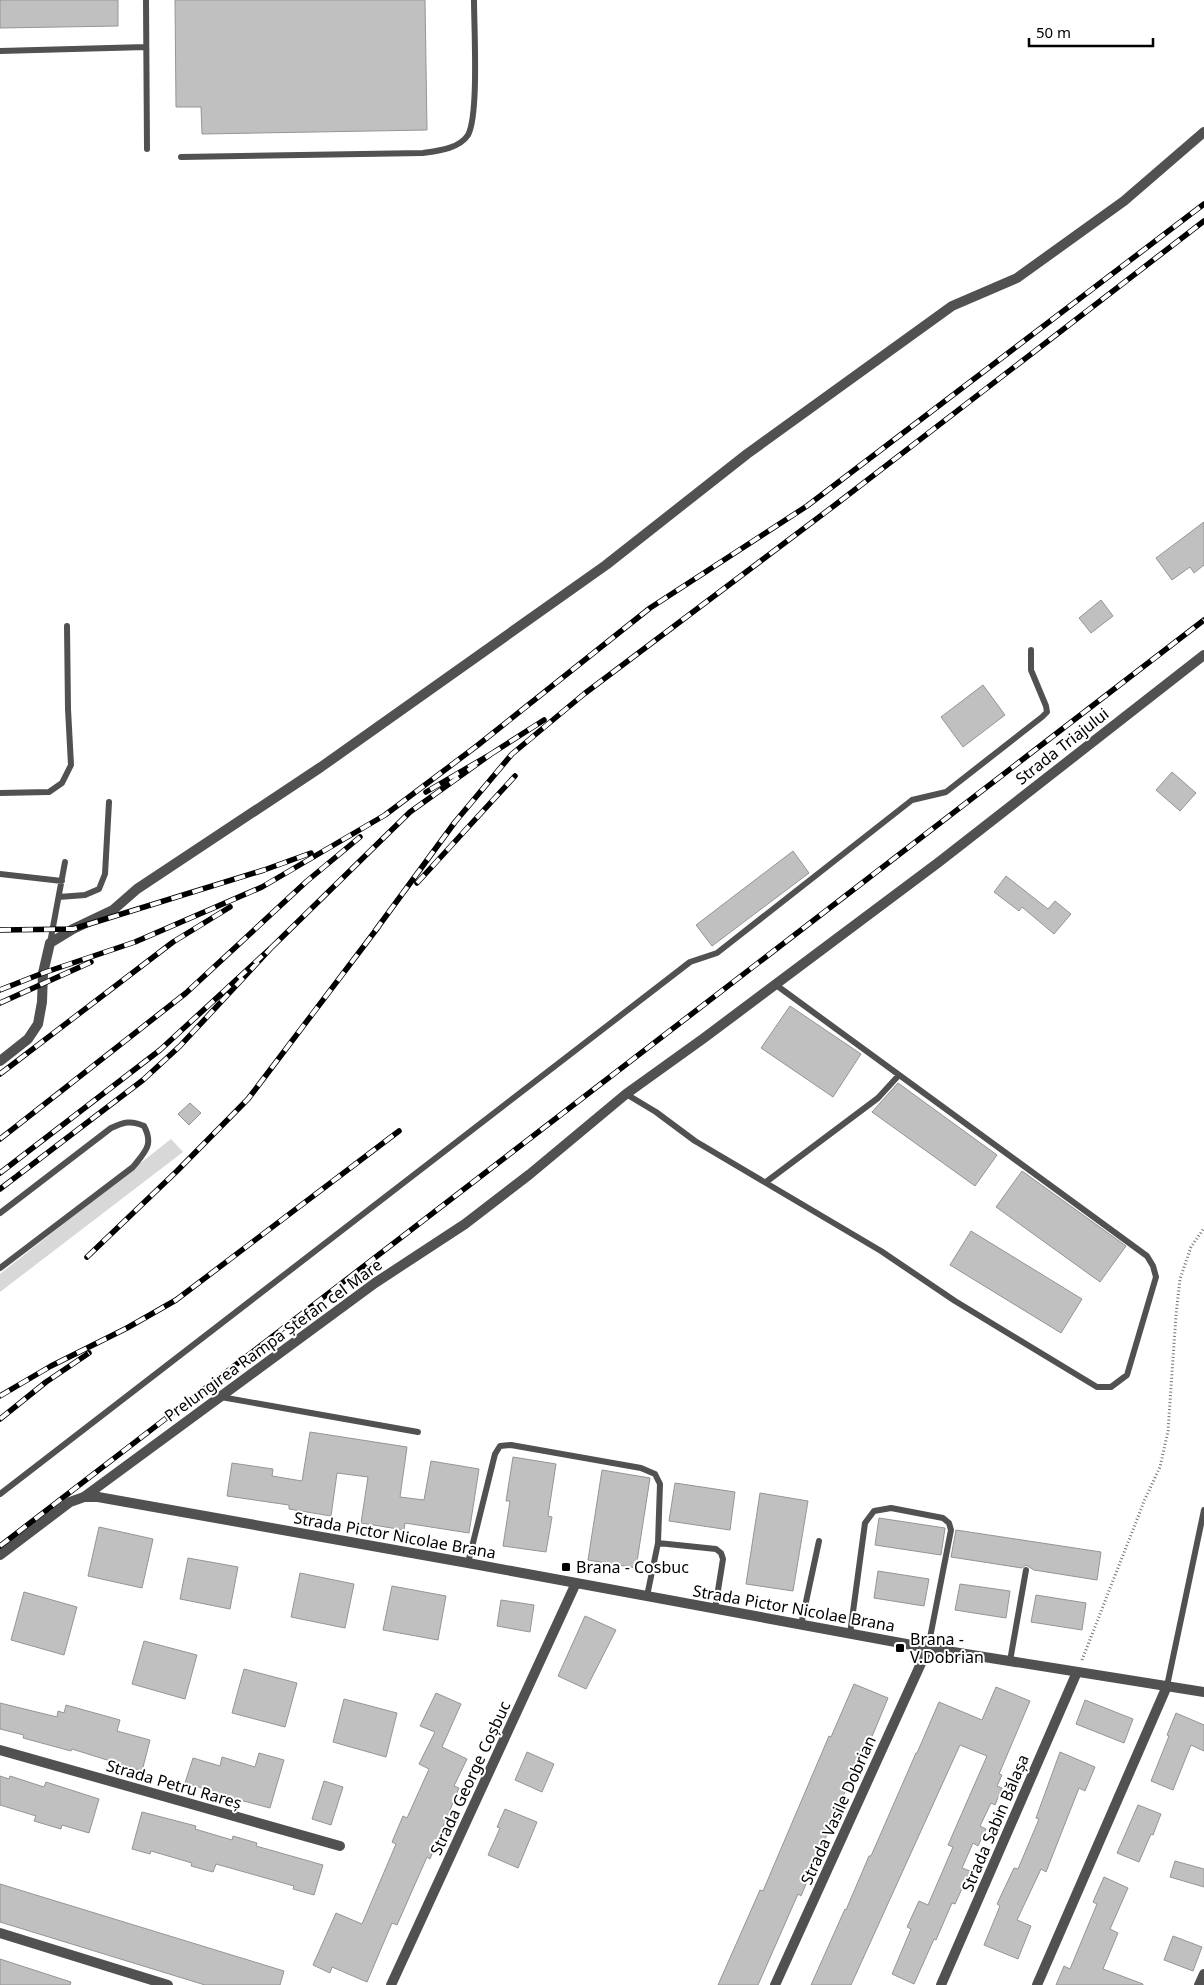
<svg xmlns="http://www.w3.org/2000/svg" width="1204" height="1985" viewBox="0 0 1204 1985" font-family="'Noto Sans',sans-serif">
  <style>
    .green { fill: #d8d8d8 }
    .building { fill: #c0c0c0; stroke: #959595 }
    .lines { fill: none; stroke-linecap: round; stroke-linejoin: round }
    .path { stroke: #737373; stroke-width: 3; stroke-dasharray: 1 2.5; stroke-linecap: butt }
    .service { stroke: #515151; stroke-width: 6 }
    .minor { stroke: #515151; stroke-width: 10 }
    .tertiary { stroke: #515151; stroke-width: 10 }
    .rail-casing { stroke: #000; stroke-width: 5.5 }
    .rail { stroke: #fff; stroke-width: 4; stroke-dasharray: 11; stroke-linecap: butt }
    .poi-dot { fill: #000; stroke: #fff; stroke-width: 2 }
    .labels { text-anchor: middle; stroke-width: 4; stroke-linejoin: round; paint-order: stroke }
    .street-label { font-size: 16px; fill: #000; stroke: #fff }
    .poi-label { font-size: 16px; fill: #000; stroke: #fff; text-anchor: start }
  </style>
  <rect width="100%" height="100%" fill="#fff"/>
  <path class="green" d="M171,1139l12,13 -183,140v-18z"/>
  <path class="building" d="M0,0h118v26l-118,2z
    M175,0h250l2,130 -225,4 -1,-27h-25z
    M1204,522v43l-10,8 -4,-6 -18,13 -16,-22z
    M1101,600l12,16 -22,17 -12,-15z
    M983,685l22,30 -42,32 -22,-30z
    M1172,772l24,21 -16,18 -24,-21z
    M793,851l16,22 -97,73 -16,-21z
    M1006,876l42,33 7,-8 16,13 -17,20 -32,-27 -3,4 -25,-19z
    M790,1006l71,48 -28,43 -72,-49z
    M898,1083l99,72 -22,31 -103,-74z
    M190,1103l11,10 -12,12 -11,-11z
    M1022,1171l104,75 -26,36 -104,-75z
    M971,1231l111,68 -21,34 -111,-68z
    M310,1432l97,15 -7,50 24,3 7,-39 48,8 -10,64 -64,-10 -1,7 -43,-7 7,-46 -31,-4 -6,43 -42,-7v-4l-62,-9 5,-33 41,6 -1,7 30,5z
    M513,1457l43,7 -8,52 4,1 -6,35 -43,-6 7,-45h-4z
    M602,1470l48,8 -14,90 -48,-8z
    M675,1483l60,9 -5,38 -61,-9z
    M760,1493l48,8 -15,90 -47,-7z
    M879,1518l66,10 -4,27 -66,-10z
    M99,1527l54,12 -11,49 -54,-12z
    M956,1530l145,22 -4,28 -63,-10 -8,-5 -4,3 -71,-11z
    M188,1558l50,9 -8,42 -50,-10z
    M878,1571l51,8 -5,27 -50,-8z
    M300,1573l54,11 -9,44 -54,-11z
    M960,1584l50,7 -4,27 -51,-8z
    M392,1586l54,10 -8,44 -55,-10z
    M24,1592l53,15 -13,48 -53,-15z
    M1036,1595l50,8 -4,27 -51,-8z
    M501,1600l33,5 -4,27 -33,-6z
    M585,1616l31,14 -30,59 -28,-13z
    M144,1641l53,14 -12,44 -53,-15z
    M244,1669l53,14 -12,44 -53,-14z
    M854,1684l34,14 -17,41 -3,-2 -67,159 -3,-2 -40,91h-40l42,-95 3,1 66,-155 2,1z
    M996,1687l34,14 -31,73 3,1 -5,11 5,2 -7,17 -4,-2 -11,23 6,3 -8,17 -5,-3 -11,25 8,3 -15,33 -3,-1 -16,37 -2,-1 -20,45 -22,-10 19,-45 -4,-2 12,-26 9,4 25,-58 -5,-2 39,-89 -27,-11 -109,240h-40l34,-76 1,1 23,-54h2l45,-103h1l22,-51 43,18z
    M436,1693l25,11 -19,43 25,12 -13,27 5,2 -29,71 -3,-2 -30,68 -5,-2 -25,59 -35,-15 -2,6 -17,-8 23,-52 26,11 34,-80 -4,-2 11,-26 4,2 22,-49 -10,-5 16,-32 -15,-6z
    M344,1699l53,14 -11,44 -53,-15z
    M1085,1700l48,19 -9,24 -48,-19z
    M0,1703l57,14 1,-6 6,2 2,-8 54,15 -3,11 33,9 -8,31 -70,-22 -1,2 -48,-13 1,-3 -24,-6z
    M1176,1713l28,12v26l-13,-6 -18,45 -22,-9 18,-45 -2,-1z
    M527,1752l27,12 -12,28 -27,-12z
    M1060,1752l35,15 -10,24 -6,-3 -33,84 -5,-3 -24,51 14,6 -13,33 -34,-14 16,-39 -3,-2 17,-36 4,1 21,-50 -3,-1z
    M259,1753l25,7 -14,48 -34,-9 -1,4 -24,-7 1,-5 -27,-8 8,-25 27,8 2,-9 33,10z
    M0,1776l9,3 1,-3 34,11 2,-5 53,17 -10,34 -27,-8 -1,4 -27,-8 2,-5 -36,-11z
    M324,1781l19,6 -12,38 -19,-6z
    M1138,1805l23,9 -8,21 -2,-1 -12,28 -22,-9z
    M505,1809l32,13 -19,46 -30,-13 12,-27 -3,-1z
    M142,1812l54,14 -1,3 37,11 1,-4 24,7 -1,3 67,19 -9,30 -21,-6 1,-3 -78,-22 -3,8 -22,-6 1,-3 -41,-12 -1,3 -18,-5z
    M1175,1861l29,8v18l-34,-10z
    M1104,1877l24,11 -18,41 8,4 -15,36 40,15v1h-87l8,-19 6,3 27,-65 -4,-2z
    M0,1884l284,87 -4,14h-75l-205,-63z
    M1173,1936l29,11 -9,24 -29,-11z
    M0,1959l71,23 -1,3h-70z"/>
  <g class="lines">
    <path class="path" d="M1082,1660l63,-161 15,-32 8,-36 8,-116 4,-36 11,-32 13,-19"/>
    <path class="service" d="M146,0l1,149
      M0,51l146,-4
      M181,157l242,-4c14,-2 36,-4 45,-18 11,-20 6,-108 6,-135
      M0,793l49,-1 13,-9 9,-18 -3,-56 -1,-83
      M0,874l62,7
      M59,897l26,-2 14,-6 6,-15 4,-72
      M50,943l15,-81
      M626,1094l30,18 39,29 186,110 74,50 142,86h14l16,-12 29,-98 -3,-11 -6,-10 -371,-271
      M766,1182l112,-84 21,-23
      M0,1213l111,-85c13,-6 20,-8 33,-2 10,19 1,26 -11,41l-133,101
      M221,1397l197,35
      M0,1494l690,-532 27,-9 195,-153 34,-8 96,-75 5,-5 -1,-6 -15,-36v-20
      M468,1563l27,-109 5,-8 11,-1 130,23 14,6 5,10 -2,59
      M647,1596l11,-53 58,6 5,4 2,6 -8,50
      M801,1625l18,-84
      M850,1634l15,-111 9,-12 17,-3 52,10 6,5 2,7 -23,118
      M1010,1661l16,-91
      M1167,1686l37,-176"/>
    <path class="minor" d="M0,1061l28,-22 10,-15 4,-22 1,-29 7,-30 23,-14 40,-19 24,-21 184,-122 285,-202 141,-111 205,-148 65,-28 107,-77 80,-69
      M84,1497l291,-214 90,-59 65,-50 96,-80 78,-56 235,-176 265,-207
      M0,1750l340,96
      M0,1933l168,52
      M775,1985l153,-337
      M941,1985l136,-313
      M1037,1985l130,-299
      M1199,1985l5,-11"/>
    <path class="tertiary" d="M0,1555l70,-53 14,-5h14l370,66 460,85 276,44
      M391,1985l185,-402"/>
    <defs>
      <path id="rail" d="M491,754l53,-34
        M417,883l98,-107
        M0,930l73,-1 191,-59 47,-17
        M375,931l80,-109 57,-68 72,-60 251,-189 369,-284
        M272,947l138,-135 81,-58 -65,38
        M0,990l43,-17 92,-31 127,-55 123,-72 93,-70 172,-137 157,-102 397,-302
        M0,1003l91,-41
        M0,1074l173,-132 57,-35
        M0,1139l186,-146 121,-112 53,-44
        M0,1173l160,-123 112,-103 -92,99 -37,34 -143,109
        M87,1257l90,-86 71,-72 131,-173
        M0,1396l51,-30 76,-38 49,-28 223,-169
        M0,1419l46,-37 43,-29
        M0,1546l1204,-926"/>
    </defs>
    <use href="#rail" class="rail-casing"/>
    <use href="#rail" class="rail"/>
  </g>
  <g class="poi-dot">
    <rect x="561" y="1562" width="10" height="10" rx="2.5"/>
    <rect x="895" y="1643" width="10" height="10" rx="2.5"/>
  </g>
  <g class="labels">
    <g class="street-label">
      <text transform="translate(1062 746) rotate(-38)" y="6">Strada Triajului</text>
      <text transform="translate(273 1340) rotate(-36)" y="6">Prelungirea Rampa Ștefan cel Mare</text>
      <text transform="translate(395 1535) rotate(10)" y="6">Strada Pictor Nicolae Brana</text>
      <text transform="translate(794 1608) rotate(10)" y="6">Strada Pictor Nicolae Brana</text>
      <text transform="translate(470 1778) rotate(-65)" y="6">Strada George Coșbuc</text>
      <text transform="translate(174 1784) rotate(16)" y="6">Strada Petru Rareș</text>
      <text transform="translate(838 1810) rotate(-66)" y="6">Strada Vasile Dobrian</text>
      <text transform="translate(995 1823) rotate(-67)" y="6">Strada Sabin Bălașa</text>
    </g>
    <g class="poi-label">
      <text x="576" y="1573">Brana - Cosbuc</text>
      <text x="910" y="1645">Brana -<tspan x="910" dy="18">V.Dobrian</tspan></text>
    </g>
  </g>
  <path d="M1029 38v8h124v-8" fill="none" stroke="#000000" stroke-width="2.5"/>
  <text x="1036" y="38" font-size="15" fill="#000000" stroke="#ffffff" stroke-width="4" paint-order="stroke">50 m</text>
</svg>
